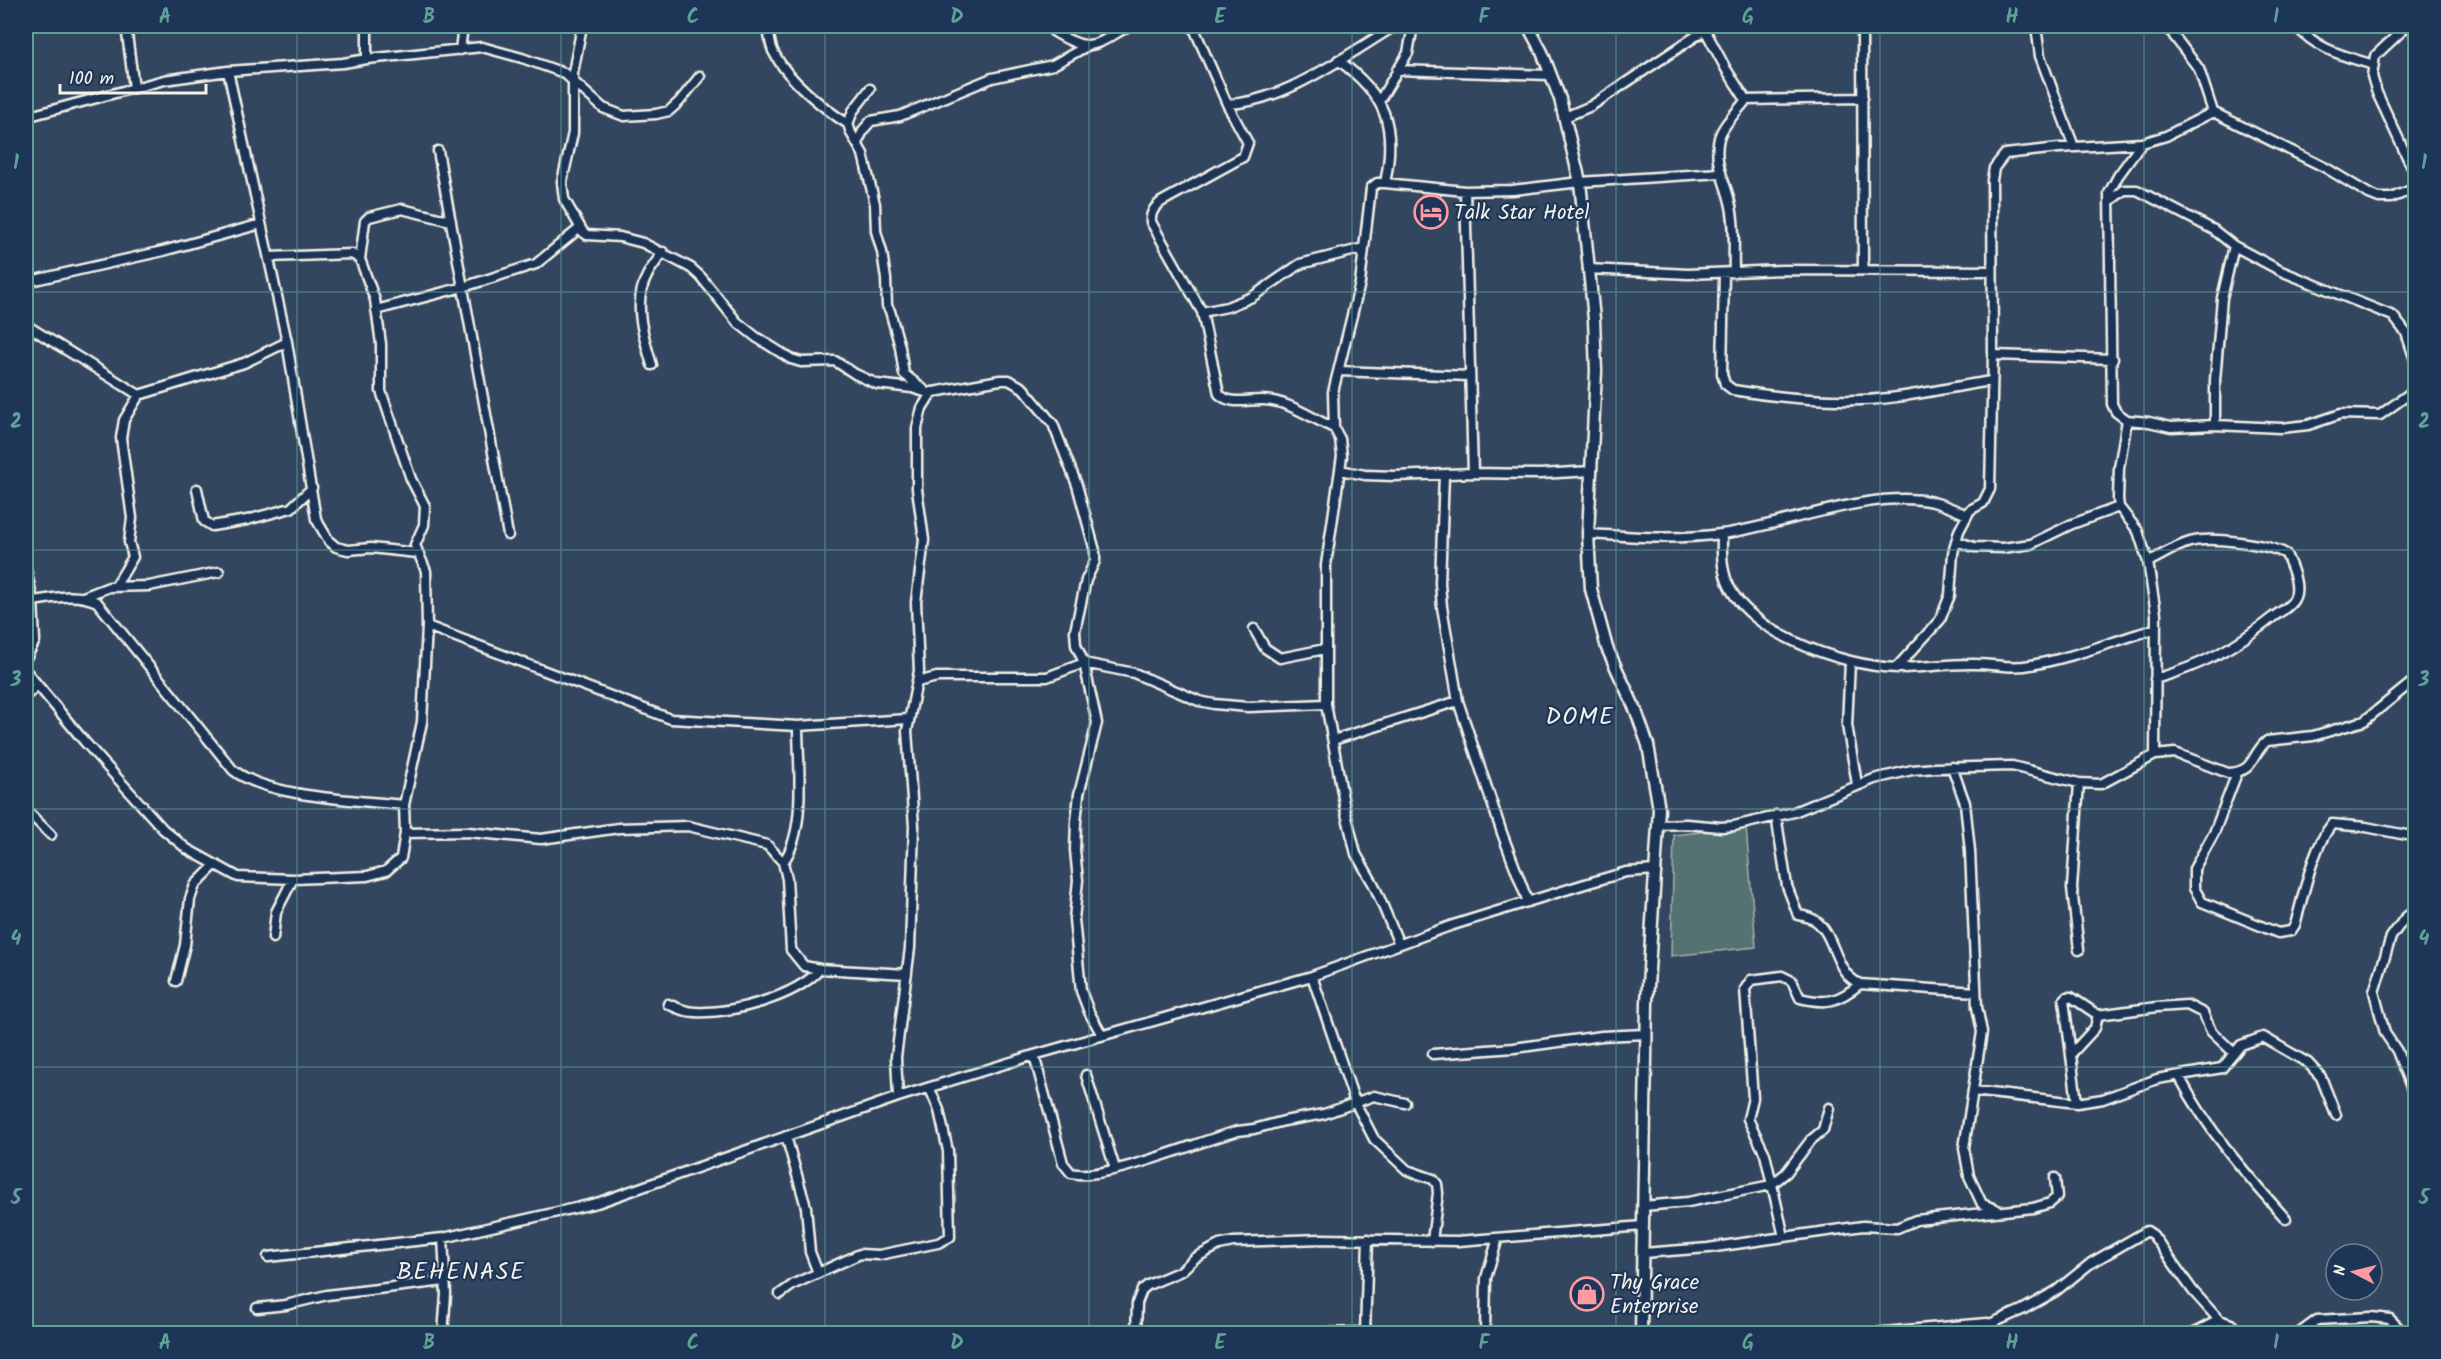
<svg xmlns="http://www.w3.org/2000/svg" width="2441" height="1359" viewBox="0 0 2441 1359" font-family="Kalam,sans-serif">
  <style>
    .green { fill: #537271; stroke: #a4b2ac; stroke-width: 1.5 }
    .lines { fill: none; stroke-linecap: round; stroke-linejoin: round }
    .minor-casing { stroke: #f4f1e8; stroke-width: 13 }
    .tertiary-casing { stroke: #f4f1e8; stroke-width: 15 }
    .minor { stroke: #1d3557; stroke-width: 8 }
    .tertiary { stroke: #1d3557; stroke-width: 10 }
    .grid { fill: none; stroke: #5fa199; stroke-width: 1.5; stroke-opacity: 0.55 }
    .labels { text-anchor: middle; stroke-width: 4.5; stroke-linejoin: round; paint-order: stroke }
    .poi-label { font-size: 21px; fill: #f4f1e8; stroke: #1d3557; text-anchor: start }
    .quarter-label { font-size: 24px; letter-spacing: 1.5px; fill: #f4f1e8; stroke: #1d3557 }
    .neatline { fill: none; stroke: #5fa199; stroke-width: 2 }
    .grid-label { font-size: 20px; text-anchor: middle; font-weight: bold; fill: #5fa199 }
  </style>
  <rect width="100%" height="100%" fill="#33465f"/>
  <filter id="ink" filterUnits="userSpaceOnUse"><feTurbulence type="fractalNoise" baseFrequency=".0167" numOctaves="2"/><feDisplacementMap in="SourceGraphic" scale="12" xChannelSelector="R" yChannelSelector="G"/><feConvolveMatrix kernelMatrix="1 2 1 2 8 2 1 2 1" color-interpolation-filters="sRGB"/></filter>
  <g filter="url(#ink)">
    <path class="green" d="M1746,827l10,120 -85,9 3,-121z"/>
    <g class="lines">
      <defs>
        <path id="minor" d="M126,26l8,62
          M582,26l-9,47v60l-11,49 2,17 19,33 4,3 33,2 23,6 48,25 10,9 36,45 19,15 35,22 10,3 34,-1 20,13 22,10 35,4 16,5 72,-13h9l14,8 30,36 24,61 18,66v10l-9,19 -11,51 1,14 8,18 13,60 -18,71 -3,28 -1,28 3,30 -4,39 7,72 8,21 13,23
          M767,26c3,8 2,18 7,27 14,27 49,55 74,71
          M1193,26l34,78 21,39 -5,14 -82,45c-7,6 -11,11 -10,20l51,90 17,82c12,12 30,5 45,6 25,1 47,18 70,28
          M1862,26l1,244
          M2036,26l4,30 34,91
          M2169,26l5,10 25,33 14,43
          M2296,26c22,24 46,29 77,39
          M2407,26l-32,30 -3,20 5,17 39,83
          M1704,28l22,41 20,31
          M1053,31c38,24 41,14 76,-5
          M460,50l3,-24
          M367,59l115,-12 40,11 42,15 39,35 21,8 32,-2 13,-3 10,-9 21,-26
          M1338,60c48,35 59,65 47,123
          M1397,70l154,5
          M228,71l115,-8 24,-4v-33
          M870,89l-17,22 -5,13 3,9 12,21 12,50 1,27 6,21 4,27 1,27 3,5 10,36 4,27 19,15
          M1380,100l28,-47 5,-27
          M1746,100l117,-2
          M1227,104c56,-1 121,-50 168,-78
          M26,117l138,-37 64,-9 59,271 29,177 13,22 7,6 12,3 23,-2 46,5
          M1565,117l26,-11 114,-76
          M857,143l7,-14 7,-8 29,-5 92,-38 61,-13 34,-19
          M2142,143l-24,33 -9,17 3,211 4,8 11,8 22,2 22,5 44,-2 66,3 27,-3 33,-11 39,1 36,-26
          M438,151l70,384
          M1465,191l8,282
          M2111,200l13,-10h13l77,40 20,16 47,25 112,45 13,17 10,30
          M360,259l5,-38 4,-4 33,-8 49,12
          M1588,269l100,5 93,-4 211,1
          M1724,273l-2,101 3,10 8,6c41,7 85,11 128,10 44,-1 87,-13 131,-19
          M1734,273c-1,-23 2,-48 -4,-71 -5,-22 -17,-40 -11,-64 4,-14 18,-26 27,-38
          M26,282l137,-31 98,-27
          M376,310l87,-23 73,-23 44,-36
          M1202,312l25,-5 25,-10 48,-33 64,-16
          M26,325l113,70
          M1993,355l120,4
          M652,365c-8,-27 -20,-62 -5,-89 4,-9 11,-16 16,-24
          M1339,371l130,5
          M2127,420l-8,48 -1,31 1,8 19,24 10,31 8,52 -1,141
          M2215,425v-45l7,-82 12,-52
          M1340,470l25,5 29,1 79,-3 67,1 52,-3
          M1444,475l-4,108 2,24 16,94 44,132 26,69
          M197,489l7,32 8,5 35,-6 44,-12 21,-20
          M1588,534c45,3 89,6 133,0 62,-8 152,-46 212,-32 12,3 23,8 34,13
          M1722,534c0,12 -1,25 2,37 12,61 119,95 173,97 24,0 48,-4 72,-4 19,-1 37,4 55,2 44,-6 88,-25 131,-37
          M1956,541l18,6 29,1 28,-4 41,-20 47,-17
          M2148,562c14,-7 28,-16 42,-20 20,-6 79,2 96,12 5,12 15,32 8,45 -3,7 -14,13 -21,18 -39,31 -70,48 -118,62
          M26,569l7,32c22,-3 43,-9 64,1l136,168c36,28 125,30 171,35
          M115,587l18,-30 -4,-15 3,-24 -11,-80 3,-18 15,-25 105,-32 43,-21
          M83,597l26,-10 40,-1 70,-14
          M26,602l7,-1 2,40 -9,17
          M427,626l244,93 127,7 110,-7
          M1254,629l11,19 15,10 45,-9
          M1850,662l-3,63 10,59
          M1896,668l44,-48 10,-25 3,-42 6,-22 11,-21 13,-7 7,-14 3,-134 -1,-175 2,-12 11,-14 54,-6 83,-5 24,-7 47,-24 113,56 43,26 10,4h12l25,-10
          M26,671l58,70 79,88 24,20 51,28 55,2 74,-3 19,-5 15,-13 4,-25 -1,-28 18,-83 5,-96 -1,-55 -11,-26 9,-20 1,-19 -14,-27 -30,-88v-47l-6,-44 -15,-41 -8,-5 -83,3
          M917,682l20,-5h110l37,-14 50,10 65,28 15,3 34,3 78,-3
          M26,696l11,-11
          M1333,740l125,-39
          M1952,767l13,36 5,48 7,156 5,25 -18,116 5,28 13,28 14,5
          M2237,773l-23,60 -20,36v19l8,14 76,31 13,-2 4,-6c9,-31 17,-76 37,-101l34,3 50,10
          M26,810l25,25
          M1776,815l11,71 11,29c6,1 14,3 18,6 20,15 18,52 44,63l116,8
          M1659,825l27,-1 35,3 13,-1 60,-14 80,-33 38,-9 23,-2 77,-2 67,17 22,1 54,-29 20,-2 53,20c28,-1 22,-18 39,-32l46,-5 51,-15 52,-42
          M405,833l63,-1 73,7 78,-11 69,-2 79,19 16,17 4,17 4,71 13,16 16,3 87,5
          M783,862c24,-31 15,-98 15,-136
          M2416,908l-12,11 -13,18 -17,55 11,41 12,18 19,49
          M273,938l3,-26 17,-33
          M1399,944l-25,-59 -18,-31 -11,-45 -19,-105v-139l16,-109 -2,-17 -6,-11 -1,-36 27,-109 11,-95 6,-5h8l80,8 48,-1 67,-8 140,-9
          M2079,950l-7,-62 7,-105
          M1312,976l43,126 19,37 33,31 26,9 4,5 1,9 -6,48
          M176,981l9,-36 5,-46 5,-14 20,-20
          M1860,984c-21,17 -33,21 -60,14l-8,-17 -10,-5 -31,4 -6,9 8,109 -5,21 17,35 19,83 79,-11 34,2 19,-8 117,-12 17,-5 7,-6 -2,-19
          M668,1004c9,4 17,8 27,8 36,2 101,-15 125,-43
          M2072,1053l23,-25 3,-13
          M1433,1054l81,-6 88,-12 44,-2
          M1034,1055l29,108 8,10c33,9 130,-33 167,-42l16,-2 30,-8 40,-7 50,-18 31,7
          M1086,1075l29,94
          M2179,1076c28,54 67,98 107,143
          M1973,1091l104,12 26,-4 54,-20 65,-11 19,-23 22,-8 45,26 13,14 15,38
          M898,1097l-2,-40 14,-109 4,-122 -7,-95 12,-60 -3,-69 8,-62 -7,-51v-61l5,-20 10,-16
          M2077,1103l-13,-103 3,-3h4l27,18 59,-8 30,-2 16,8 8,18 22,21
          M786,1136l20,71 4,45 8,21
          M1643,1206l45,-4 83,-17 15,-12 25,-33 12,-10 6,-22
          M1643,1253l65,-5 76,-11
          M268,1257l175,-19 154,-35 301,-106 136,-42 278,-79 138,-50 135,-42 41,-12 30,-2
          M780,1294l14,-10 66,-30 19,1 59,-12 12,-6 -2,-86 -9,-41 -9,-21
          M257,1308l29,-3 41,-10 118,-14
          M1990,1324l32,-14 34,-19 35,-28 56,-32 6,4 40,56 26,29
          M443,1334l3,-40 -3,-56
          M1136,1334l1,-31 5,-13 6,-5 33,-14 14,-13 13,-7 11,-6 14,-3 88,-3 137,2 185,-15
          M1281,1334l84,-2
          M1365,1334l3,-95
          M1485,1334l1,-56 12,-40
          M1861,1334l126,-11 3,1 -3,10
          M2192,1334l27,-14 12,4 11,10
          M2298,1334l19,-14 54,-3 19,2 15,15"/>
        <path id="tertiary" d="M1528,26l14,26 18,47 20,83 14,137 2,52 -8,163 3,55 16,59 29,63 12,34 11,64 -12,193 -6,332"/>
      </defs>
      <use href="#minor" class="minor-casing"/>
      <use href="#tertiary" class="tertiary-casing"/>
      <use href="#minor" class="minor"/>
      <use href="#tertiary" class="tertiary"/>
    </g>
  </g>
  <path class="grid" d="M297,26v1308M561,26v1308M825,26v1308M1089,26v1308M1352,26v1308M1616,26v1308M1880,26v1308M2144,26v1308M26,292h2390M26,550h2390M26,809h2390M26,1067h2390"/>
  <defs>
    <symbol id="hotel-ring" viewBox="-11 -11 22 22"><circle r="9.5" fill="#1d3557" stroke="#ff9aa2" stroke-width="1.5"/><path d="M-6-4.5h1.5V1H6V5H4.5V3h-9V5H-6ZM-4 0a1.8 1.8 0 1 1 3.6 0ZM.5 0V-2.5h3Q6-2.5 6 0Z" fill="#ff9aa2"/></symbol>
    <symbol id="shop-ring" viewBox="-11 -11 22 22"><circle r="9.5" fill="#1d3557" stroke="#ff9aa2" stroke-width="1.5"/><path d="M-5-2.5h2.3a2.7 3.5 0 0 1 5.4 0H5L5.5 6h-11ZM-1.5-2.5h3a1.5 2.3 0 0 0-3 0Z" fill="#ff9aa2"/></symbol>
  </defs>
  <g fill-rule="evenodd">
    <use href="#hotel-ring" x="1412" y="193" width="38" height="38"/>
    <use href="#shop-ring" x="1568" y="1275" width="38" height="38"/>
  </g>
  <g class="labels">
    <g class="poi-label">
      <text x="1454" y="219">Talk Star Hotel</text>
      <text x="1610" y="1289">Thy Grace<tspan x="1610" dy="24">Enterprise</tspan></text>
    </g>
    <g class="quarter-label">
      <text x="1580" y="724">DOME</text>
      <text x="461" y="1279">BEHENASE</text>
    </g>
  </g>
  <rect width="2441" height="1359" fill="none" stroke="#1d3557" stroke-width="66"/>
  <g transform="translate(2354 1272) rotate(277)"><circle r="28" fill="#1d3557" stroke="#738091" stroke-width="1.5"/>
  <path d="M0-4.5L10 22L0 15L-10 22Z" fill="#ff9aa2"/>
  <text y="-9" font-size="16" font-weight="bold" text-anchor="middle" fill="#f4f1e8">N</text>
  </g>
  <path d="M60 84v9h146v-9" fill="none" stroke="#f4f1e8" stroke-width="3"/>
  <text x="69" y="84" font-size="18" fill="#f4f1e8" stroke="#1d3557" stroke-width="4.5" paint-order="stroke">100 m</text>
  <rect x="33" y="33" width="2375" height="1293" class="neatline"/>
  <g class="grid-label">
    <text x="165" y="23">A</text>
    <text x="429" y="23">B</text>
    <text x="693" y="23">C</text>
    <text x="957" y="23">D</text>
    <text x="1220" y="23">E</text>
    <text x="1484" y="23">F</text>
    <text x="1748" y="23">G</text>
    <text x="2012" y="23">H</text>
    <text x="2276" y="23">I</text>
    <text x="16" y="169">1</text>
    <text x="2424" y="169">1</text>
    <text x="16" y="428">2</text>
    <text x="2424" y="428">2</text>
    <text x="16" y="686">3</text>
    <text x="2424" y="686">3</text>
    <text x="16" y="945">4</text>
    <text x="2424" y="945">4</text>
    <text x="16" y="1204">5</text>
    <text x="2424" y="1204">5</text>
    <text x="165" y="1349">A</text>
    <text x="429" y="1349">B</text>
    <text x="693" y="1349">C</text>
    <text x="957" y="1349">D</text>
    <text x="1220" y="1349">E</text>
    <text x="1484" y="1349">F</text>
    <text x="1748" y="1349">G</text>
    <text x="2012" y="1349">H</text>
    <text x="2276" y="1349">I</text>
  </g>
</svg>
